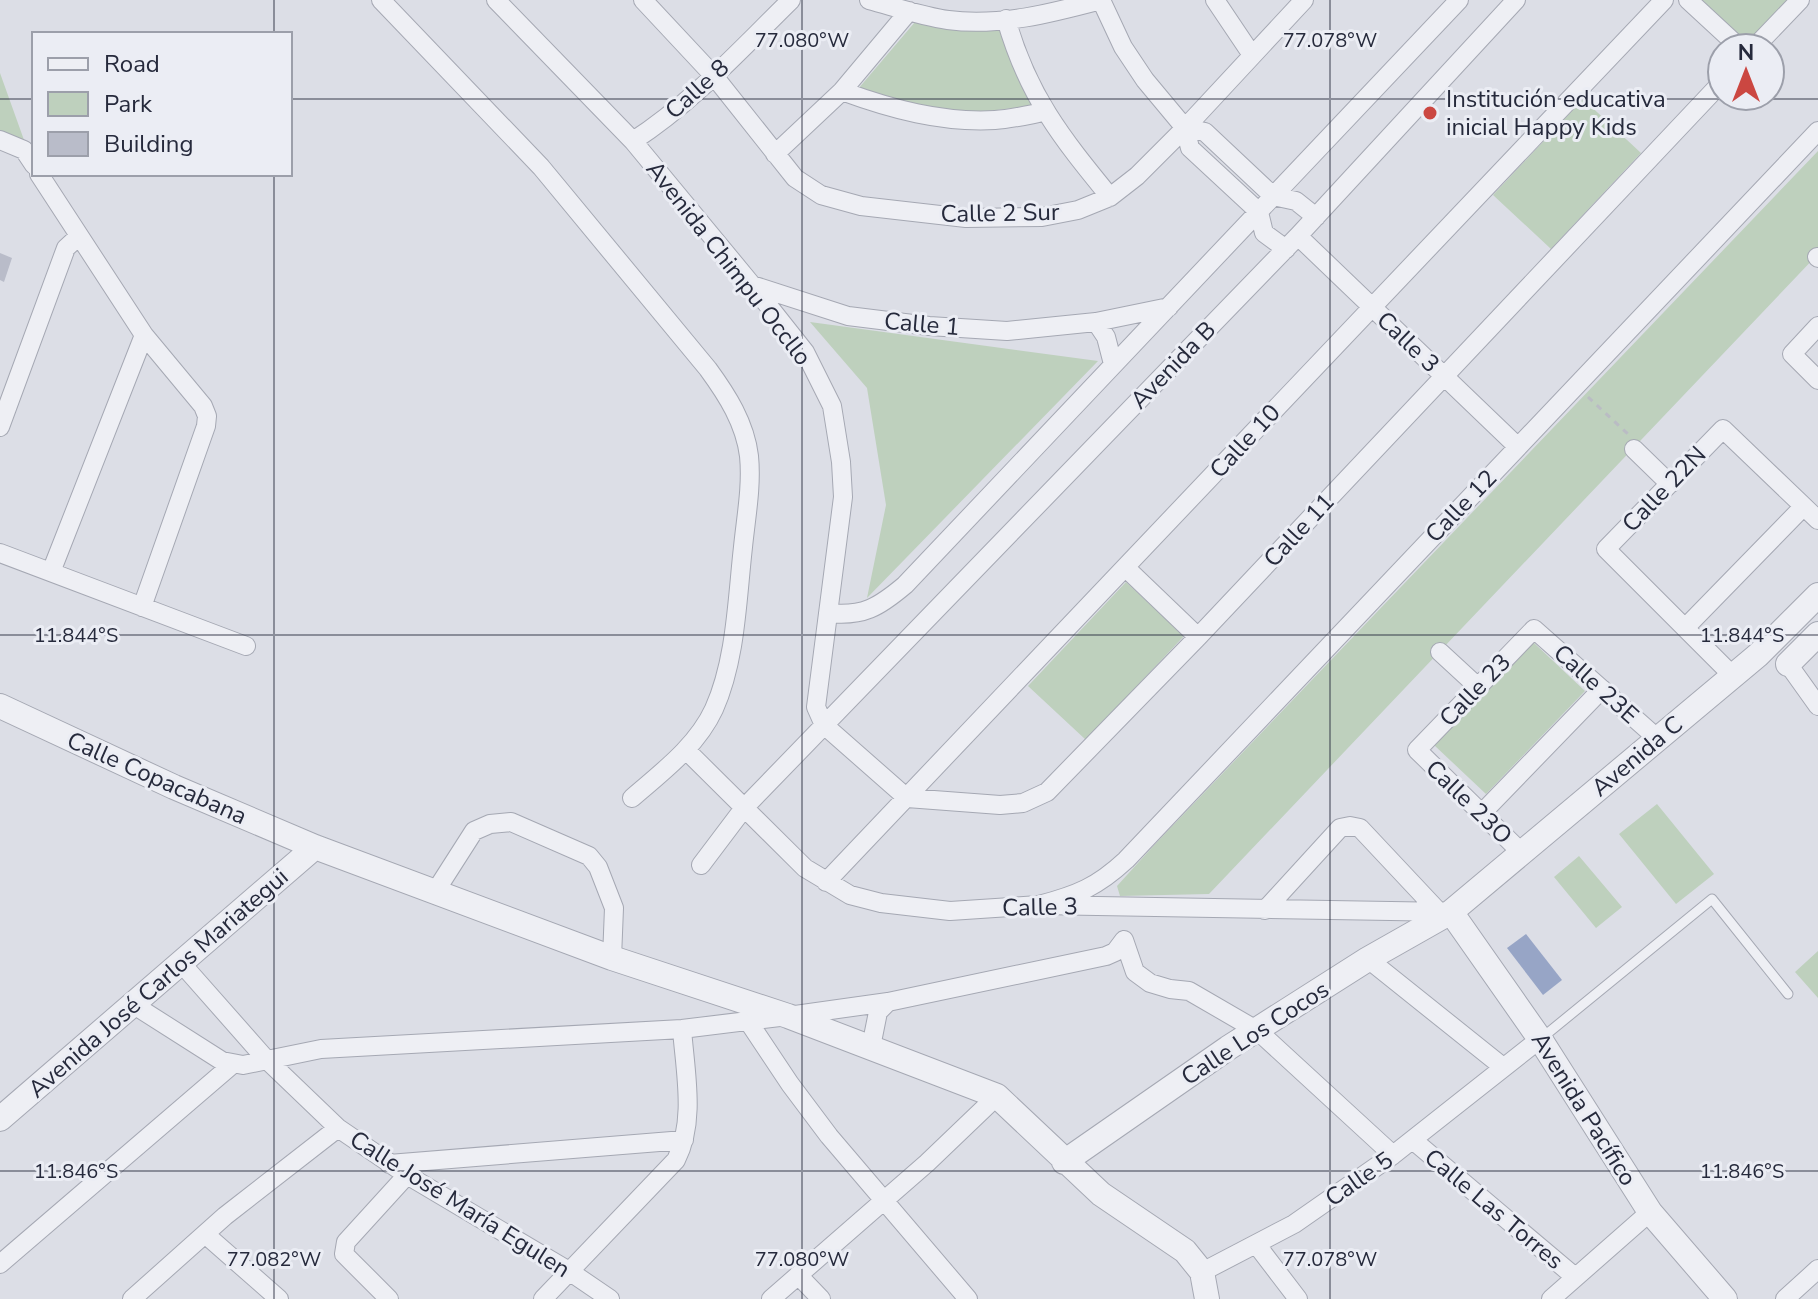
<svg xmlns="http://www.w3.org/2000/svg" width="1818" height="1299" viewBox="0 0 1818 1299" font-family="'Nunito Sans',sans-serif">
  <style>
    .green { fill: #bed0bd }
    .water { fill: #97a5c6 }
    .building { fill: #b9bcc9 }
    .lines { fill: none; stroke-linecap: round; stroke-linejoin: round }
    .service-casing { stroke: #a5a8b3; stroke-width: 11 }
    .minor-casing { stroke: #a5a8b3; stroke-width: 20 }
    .tertiary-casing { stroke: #a5a8b3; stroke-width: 26 }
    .path { stroke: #babcc4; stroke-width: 3; stroke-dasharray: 6 6; stroke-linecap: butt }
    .service { stroke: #eeeff4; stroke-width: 9 }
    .minor { stroke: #eeeff4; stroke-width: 18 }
    .tertiary { stroke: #eeeff4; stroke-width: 24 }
    .ticks { fill: none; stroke: #262a3c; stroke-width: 2; stroke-opacity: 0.45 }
    .poi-dot { fill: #cb4741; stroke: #ebedf4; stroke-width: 3 }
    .labels { text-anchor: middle; stroke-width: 6; stroke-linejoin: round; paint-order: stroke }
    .street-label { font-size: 24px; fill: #262a3c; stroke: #ebedf4 }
    .poi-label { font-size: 24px; fill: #262a3c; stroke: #ebedf4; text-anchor: start }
    .ticks-label { font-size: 20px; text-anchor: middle; fill: #262a3c; stroke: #ebedf4; stroke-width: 6; stroke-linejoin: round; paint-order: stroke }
  </style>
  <rect width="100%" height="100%" fill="#dcdee6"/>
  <path class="green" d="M1701,0h89l-41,44z
    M915,22l41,7h44l32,77 -52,6 -69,-5 -53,-18z
    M0,73l24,67 -24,-9z
    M1583,99l58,54 -90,96 -58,-54z
    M1818,151v103l-609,640 -89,2 -3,-10 40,-44z
    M810,322l288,39 -231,237 19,-93 -19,-117z
    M1126,582l58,54 -98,104 -58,-54z
    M1533,642l52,49 -99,103 -52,-49z
    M1657,804l57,70 -38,30 -57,-70z
    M1579,856l43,51 -26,21 -42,-51z
    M1818,951v47l-23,-26z"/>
  <path class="water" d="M1526,934l36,46 -19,15 -36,-47z"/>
  <path class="building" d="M0,253l12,5 -8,24 -4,-2z"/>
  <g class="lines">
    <defs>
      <path id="service" d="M1543,1037l169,-138 76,95"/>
      <path id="minor" d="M381,0l160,167 167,202c19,26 37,54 41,87 3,30 -3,61 -6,91 -6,53 -7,113 -29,162 -17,37 -52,63 -82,89
        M496,0l137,141 119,144 53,67 27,54 9,56 2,35 -27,210 8,18 83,73 93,7 23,-2 24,-11 151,-155 524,-555
        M643,0l71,76 81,102 26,17 40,11 105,12 76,-1 36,-7 32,-13 27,-21 48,-48 119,-128
        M869,0c26,7 52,16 79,20 51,7 104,-7 153,-20l22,47 22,33 40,48 5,20 69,64 5,21 22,16
        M1215,0l37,55
        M1688,0l52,48
        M1006,19c22,77 55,118 104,178
        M1754,48l46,-48
        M842,91c49,18 100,32 153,29 16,-1 33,-5 49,-8
        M1185,128l20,4 68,64 23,5 20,16
        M0,140l24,10 10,15
        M633,141c59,-38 108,-92 158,-141
        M775,154l67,-63 67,-80
        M39,174l105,161 59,71 4,10 -1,10 -64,181
        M1298,236l220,211
        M1817,257l1,1
        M752,285l96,31 81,10 78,5 89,-9 73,-15
        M1096,322l10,15 7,27
        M1818,326l-26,28 26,26
        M0,427l66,-179 13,-12
        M1634,449l36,35
        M0,553l246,93
        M1126,568l72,69
        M51,572l93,-237
        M828,613c35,4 51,-6 77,-28l554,-585
        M1685,628l118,-121
        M1440,652l38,35
        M1788,664l30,42
        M1733,676l-127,-127 117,-120 95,91
        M686,750l119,118 45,27 31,8 69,8 89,-6 412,7
        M1482,813l120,-124
        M1522,853l-105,-103 117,-121 124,110
        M701,865l43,-57 554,-572 218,-236
        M826,882l838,-882
        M435,892l39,-61 16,-7 21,-2 78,34 9,11 16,41 -2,50
        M1039,905c38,-10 58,-18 87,-45l692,-729
        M1265,910l75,-82 10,-2 10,2 77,82
        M1368,959l135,108
        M182,964l83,94 73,70 69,47 162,96 41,28
        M134,1005l88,56 21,4 78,-16 361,-20 106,-13 100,-14 218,-46 9,-4 9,-12 11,32 15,11 20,6 19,2 69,40 135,124
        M748,1021l42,63 39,52 139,163
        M871,1047l7,-35 10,-10
        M1414,1141l161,136
        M389,1164l295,-24
        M205,1234l74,65
        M1256,1244l42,55
        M0,1264l233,-200
        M1202,1272l92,-48 99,-69 147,-116
        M798,1275l23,24
        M132,1299l93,-83 113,-88
        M389,1299l-45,-45 2,-12 61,-67
        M543,1299l133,-139c20,-39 9,-89 6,-131
        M771,1299l156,-136 70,-67
        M1551,1299l99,-87
        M1785,1299l33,-30"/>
      <path id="tertiary" d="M1788,664l30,-30
        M0,706l174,81 141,60 297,111 176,58 209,80 104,98 84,57 17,21 5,27
        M1451,912l89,127 110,173 75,87
        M0,1119l315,-272
        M1064,1162l164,-114 140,-89 83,-47 307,-257 60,-60"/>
    </defs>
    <use href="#service" class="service-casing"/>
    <use href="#minor" class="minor-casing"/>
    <use href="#tertiary" class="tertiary-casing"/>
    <path class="path" d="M1588,397l41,38"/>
    <use href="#service" class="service"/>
    <use href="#minor" class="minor"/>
    <use href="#tertiary" class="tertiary"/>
  </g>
  <path class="ticks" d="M274,0v34M802,0v1299M1330,0v1299M0,99h34M290,99h1528M274,174v1125M0,635h1818M0,1171h1818"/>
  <circle class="poi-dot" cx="1430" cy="113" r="8"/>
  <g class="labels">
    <g class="street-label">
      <text transform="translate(697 89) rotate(-42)" y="8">Calle 8</text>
      <text transform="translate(1000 213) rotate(-1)" y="8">Calle 2 Sur</text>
      <text transform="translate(729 263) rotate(52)" y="8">Avenida Chimpu Occllo</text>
      <text transform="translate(922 324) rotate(5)" y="8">Calle 1</text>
      <text transform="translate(1408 342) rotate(44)" y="8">Calle 3</text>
      <text transform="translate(1173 365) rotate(-46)" y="8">Avenida B</text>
      <text transform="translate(1245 441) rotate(-47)" y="8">Calle 10</text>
      <text transform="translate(1664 489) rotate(-46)" y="8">Calle 22N</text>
      <text transform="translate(1461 506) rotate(-46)" y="8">Calle 12</text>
      <text transform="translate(1299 530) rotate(-47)" y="8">Calle 11</text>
      <text transform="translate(1596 684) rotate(42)" y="8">Calle 23E</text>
      <text transform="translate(1475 690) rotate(-46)" y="8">Calle 23</text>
      <text transform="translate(1637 756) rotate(-40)" y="8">Avenida C</text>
      <text transform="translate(157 778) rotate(24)" y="8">Calle Copacabana</text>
      <text transform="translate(1469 802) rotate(44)" y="8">Calle 23O</text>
      <text transform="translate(1040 907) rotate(-1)" y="8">Calle 3</text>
      <text transform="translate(158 983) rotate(-41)" y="8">Avenida José Carlos Mariategui</text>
      <text transform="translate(1255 1033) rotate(-33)" y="8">Calle Los Cocos</text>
      <text transform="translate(1584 1109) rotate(58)" y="8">Avenida Pacífico</text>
      <text transform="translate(1359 1179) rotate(-35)" y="8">Calle 5</text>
      <text transform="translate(460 1204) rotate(32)" y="8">Calle José María Egulen</text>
      <text transform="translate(1494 1209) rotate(40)" y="8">Calle Las Torres</text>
    </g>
    <g class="poi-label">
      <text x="1446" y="107">Institución educativa<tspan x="1446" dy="28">inicial Happy Kids</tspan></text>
    </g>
  </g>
  <g class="ticks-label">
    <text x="802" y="47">77.080°W</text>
    <text x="1330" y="47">77.078°W</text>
    <text x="76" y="642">11.844°S</text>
    <text x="1742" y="642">11.844°S</text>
    <text x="76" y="1178">11.846°S</text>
    <text x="1742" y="1178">11.846°S</text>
    <text x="274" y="1266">77.082°W</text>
    <text x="802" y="1266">77.080°W</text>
    <text x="1330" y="1266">77.078°W</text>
  </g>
  <rect x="32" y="32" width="260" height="144" fill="#ebedf4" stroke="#9c9faa" stroke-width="2"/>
  <rect x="48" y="58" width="40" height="12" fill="#eeeff4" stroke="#9c9faa" stroke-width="2"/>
  <text x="104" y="72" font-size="24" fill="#262a3c">Road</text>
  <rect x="48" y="92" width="40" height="24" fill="#bed0bd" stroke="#9c9faa" stroke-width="2"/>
  <text x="104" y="112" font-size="24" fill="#262a3c">Park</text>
  <rect x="48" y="132" width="40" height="24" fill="#b9bcc9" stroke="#9c9faa" stroke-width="2"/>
  <text x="104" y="152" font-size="24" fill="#262a3c">Building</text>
  <g transform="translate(1746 72)"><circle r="38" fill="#ebedf4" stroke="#9c9faa" stroke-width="2"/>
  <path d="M0-6L14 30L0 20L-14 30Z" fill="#cb4741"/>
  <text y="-12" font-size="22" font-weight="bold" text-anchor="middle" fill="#262a3c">N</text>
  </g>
</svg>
